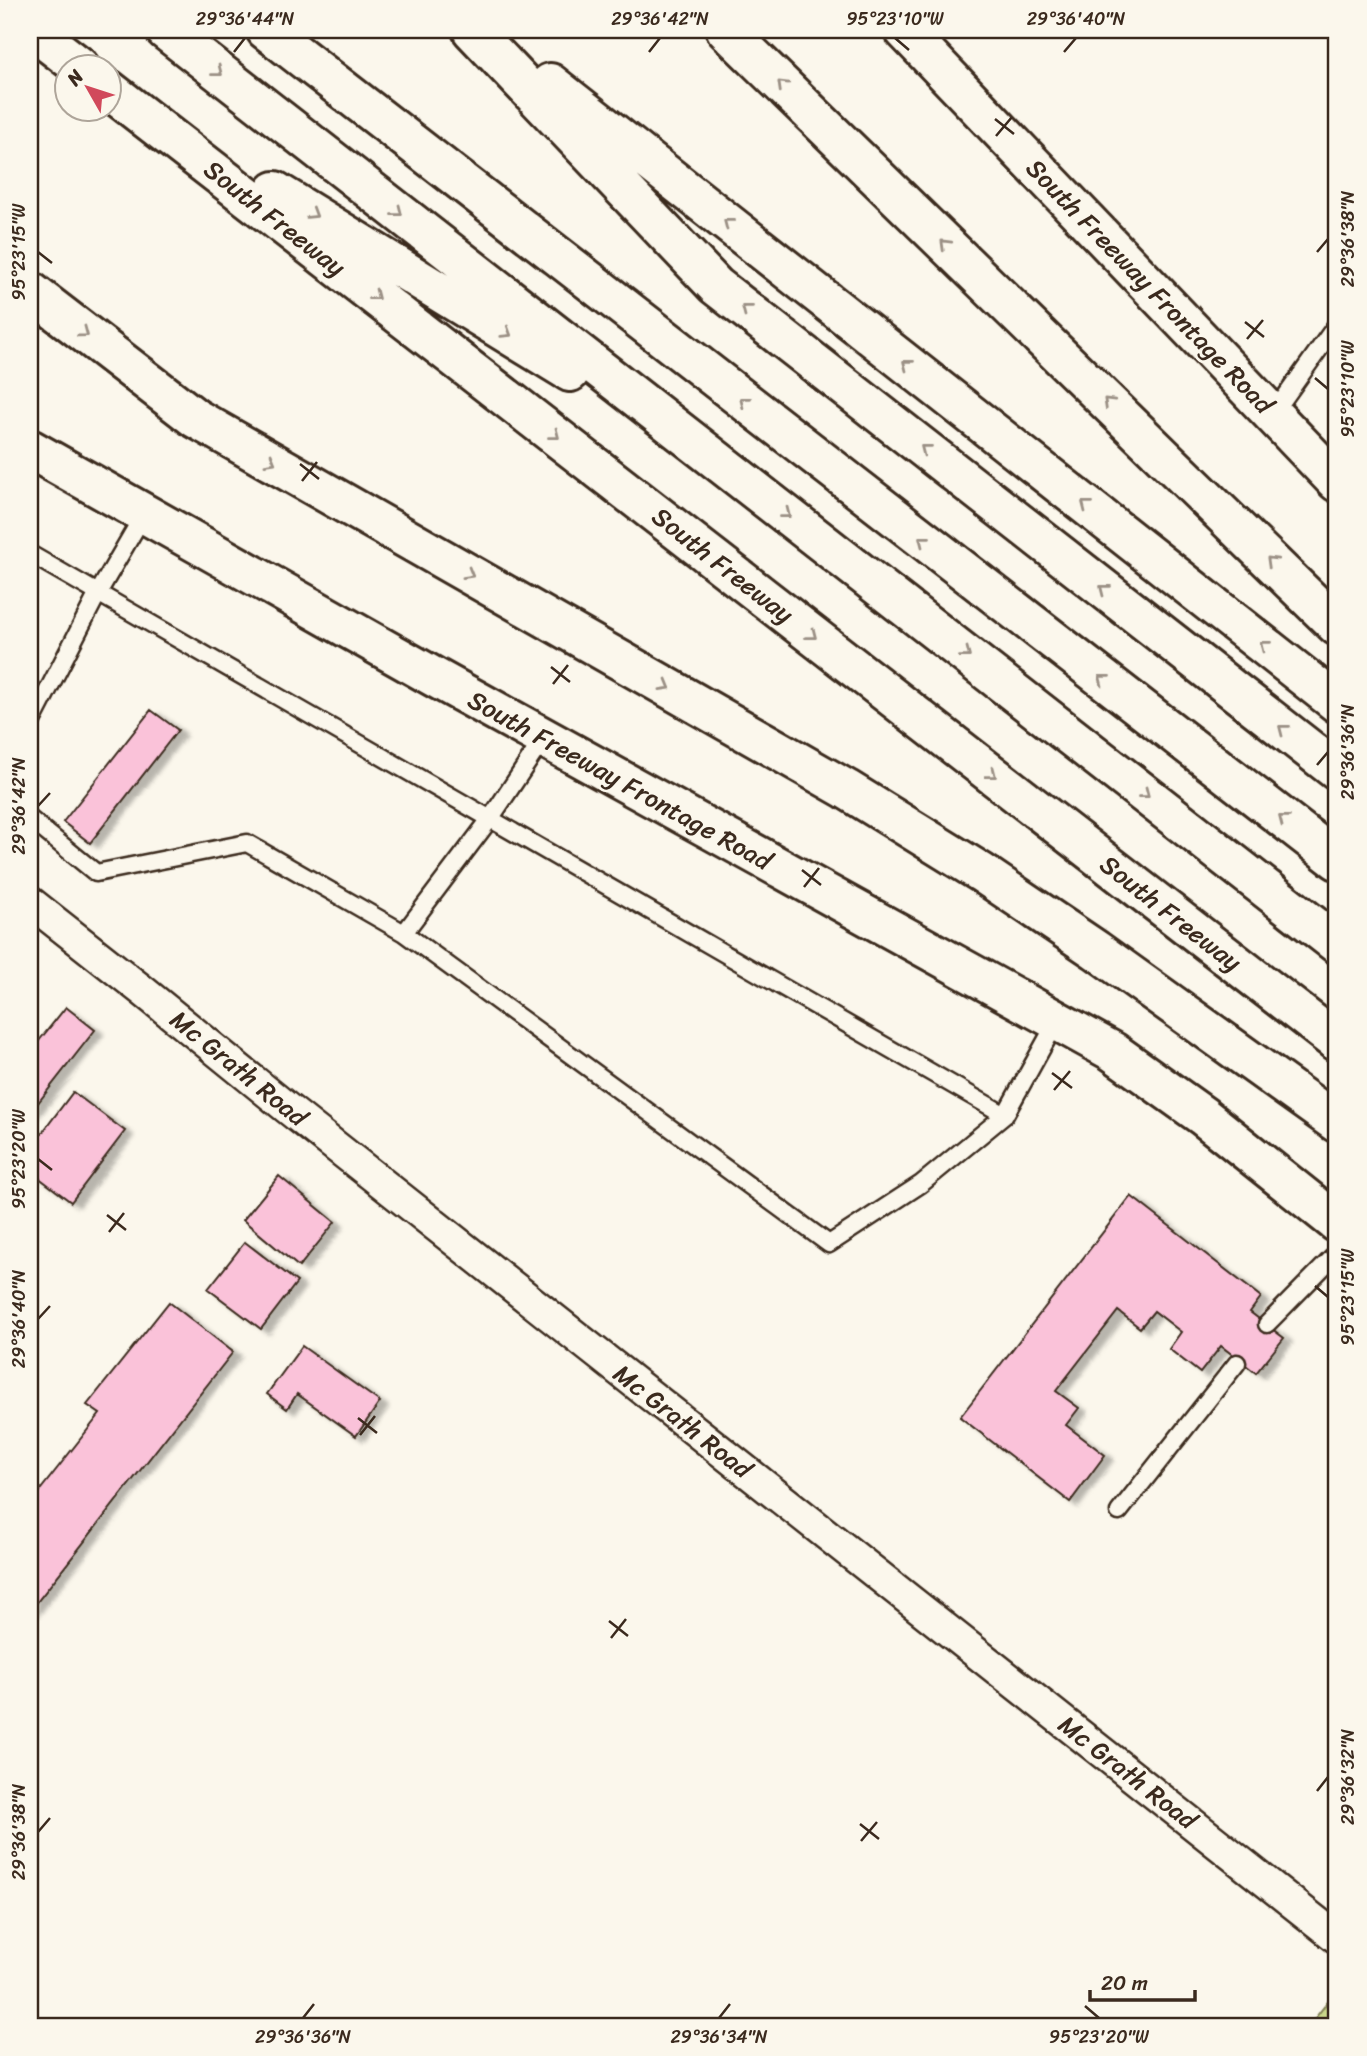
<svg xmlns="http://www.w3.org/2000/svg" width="1367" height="2056" viewBox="0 0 1367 2056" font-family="Sriracha,sans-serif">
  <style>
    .green { fill: #cad68a; stroke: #828054; stroke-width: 2 }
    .building { fill: #fac2d9; stroke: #3b2a1e; stroke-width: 2; filter: url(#shadow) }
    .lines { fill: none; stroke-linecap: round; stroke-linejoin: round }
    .service-casing { stroke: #3b2a1e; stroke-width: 21 }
    .minor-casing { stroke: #3b2a1e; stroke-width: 35 }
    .secondary-casing { stroke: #3b2a1e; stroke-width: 44 }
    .motorway-casing { stroke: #3b2a1e; stroke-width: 44 }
    .service { stroke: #fbf7ec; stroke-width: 16 }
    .minor { stroke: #fbf7ec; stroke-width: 30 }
    .secondary { stroke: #fbf7ec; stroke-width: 38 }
    .motorway { stroke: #fbf7ec; stroke-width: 38 }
    .oneway { stroke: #9b9085 }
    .ticks { fill: none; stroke: #3b2a1e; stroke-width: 2.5 }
    .labels { text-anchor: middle; stroke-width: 5; stroke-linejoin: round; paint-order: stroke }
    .street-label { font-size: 26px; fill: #3b2a1e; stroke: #fbf7ec }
    .neatline { fill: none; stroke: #3b2a1e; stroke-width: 2.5 }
    .ticks-label { font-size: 18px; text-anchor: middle; fill: #3b2a1e }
  </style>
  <defs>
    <filter id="shadow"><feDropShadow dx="8" dy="4.5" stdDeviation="2" flood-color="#0004"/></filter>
  </defs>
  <rect width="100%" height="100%" fill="#fbf7ec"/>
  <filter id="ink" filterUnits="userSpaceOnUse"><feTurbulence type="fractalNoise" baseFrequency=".0143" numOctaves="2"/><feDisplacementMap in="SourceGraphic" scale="14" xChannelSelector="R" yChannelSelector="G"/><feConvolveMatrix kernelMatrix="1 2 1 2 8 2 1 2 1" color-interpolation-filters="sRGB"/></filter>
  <g filter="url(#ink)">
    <path class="green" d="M1330,1999l7,6v21h-28z"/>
    <path class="building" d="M151,710l27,20 -88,113 -27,-21z
      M66,1007l29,23 -65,83v-61z
      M73,1092l52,39 -54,71 -41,-31v-22z
      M279,1176l56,46 -36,45 -56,-47z
      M1131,1196l130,101 -11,15 34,26 -28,35 -35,-27 -21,27 -31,-24 12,-17 -27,-21 -14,17 -22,-17 -62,80 23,17 -13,17 39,30 -35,47 -110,-85z
      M245,1242l52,40 -36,47 -53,-40z
      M169,1302l64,50 -203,259v-108l70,-89 -13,-9z
      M302,1346l78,56 -24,34 -59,-42 -10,15 -20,-15z"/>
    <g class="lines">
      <defs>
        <path id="service" d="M1273,414l64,-90
          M30,554l975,561 52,-94
          M30,725l68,-132 46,-79
          M30,819l66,54 151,-30 157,90 86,-114 54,-81
          M404,933l425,311 92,-60 84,-69
          M1267,1324l70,-71
          M1119,1512l118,-149"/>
        <path id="minor" d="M30,902l113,89 144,117 1050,830"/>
        <path id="secondary" d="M904,30l433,452
          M30,449l404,228 678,374 91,65 134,107"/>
        <path id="motorway" d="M32,30l47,36
          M165,30l1172,914
          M266,30l1071,830
          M472,30l244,256 621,485
          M726,30l611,596
          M550,83l787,620
          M108,89l1229,953
          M275,191l295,181
          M30,291l165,127 651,371 136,84 114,77 241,173"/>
      </defs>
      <use href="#service" class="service-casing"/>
      <use href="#minor" class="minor-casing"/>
      <use href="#secondary" class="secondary-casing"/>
      <use href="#motorway" class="motorway-casing"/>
      <use href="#service" class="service"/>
      <use href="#minor" class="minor"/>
      <use href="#secondary" class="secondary"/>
      <use href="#motorway" class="motorway"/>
    </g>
    <defs><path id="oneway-chevron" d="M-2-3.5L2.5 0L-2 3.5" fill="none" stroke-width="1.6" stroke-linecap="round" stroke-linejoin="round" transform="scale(1.75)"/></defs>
    <g class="oneway">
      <use href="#oneway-chevron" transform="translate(218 72) rotate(38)"/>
      <use href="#oneway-chevron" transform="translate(782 85) rotate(-136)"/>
      <use href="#oneway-chevron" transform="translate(398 212) rotate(38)"/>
      <use href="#oneway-chevron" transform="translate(313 214) rotate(32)"/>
      <use href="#oneway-chevron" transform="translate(728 223) rotate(-142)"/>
      <use href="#oneway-chevron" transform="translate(945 244) rotate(-136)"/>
      <use href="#oneway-chevron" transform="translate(375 296) rotate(38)"/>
      <use href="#oneway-chevron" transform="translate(746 309) rotate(-142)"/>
      <use href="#oneway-chevron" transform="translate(84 333) rotate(37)"/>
      <use href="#oneway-chevron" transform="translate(507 333) rotate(32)"/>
      <use href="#oneway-chevron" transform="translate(907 364) rotate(-142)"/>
      <use href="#oneway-chevron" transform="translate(744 401) rotate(-142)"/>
      <use href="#oneway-chevron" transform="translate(1108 402) rotate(-136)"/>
      <use href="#oneway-chevron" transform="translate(555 435) rotate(38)"/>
      <use href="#oneway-chevron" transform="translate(925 449) rotate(-142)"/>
      <use href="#oneway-chevron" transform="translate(271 461) rotate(30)"/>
      <use href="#oneway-chevron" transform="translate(1086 505) rotate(-142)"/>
      <use href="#oneway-chevron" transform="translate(786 514) rotate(38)"/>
      <use href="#oneway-chevron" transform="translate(923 540) rotate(-142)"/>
      <use href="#oneway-chevron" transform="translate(1271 561) rotate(-136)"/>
      <use href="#oneway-chevron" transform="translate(469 574) rotate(30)"/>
      <use href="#oneway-chevron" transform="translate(1104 589) rotate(-142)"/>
      <use href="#oneway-chevron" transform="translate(812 635) rotate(38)"/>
      <use href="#oneway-chevron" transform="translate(1264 645) rotate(-142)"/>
      <use href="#oneway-chevron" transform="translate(966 654) rotate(38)"/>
      <use href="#oneway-chevron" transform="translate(1103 679) rotate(-142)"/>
      <use href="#oneway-chevron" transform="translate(666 686) rotate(30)"/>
      <use href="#oneway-chevron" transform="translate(1283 729) rotate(-142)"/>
      <use href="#oneway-chevron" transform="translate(992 774) rotate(38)"/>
      <use href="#oneway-chevron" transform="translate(1145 794) rotate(38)"/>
      <use href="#oneway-chevron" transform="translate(1283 819) rotate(-142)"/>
    </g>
  </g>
  <path class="ticks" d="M895,38l14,12M234,52l11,-14M649,52l11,-14M1064,52l12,-14M995,119l19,15M996,136l16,-19M38,252l14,11M1317,252l11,-13M1245,322l19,15M1247,339l16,-19M1315,378l13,11M300,464l19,15M302,481l15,-19M551,667l19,15M553,684l15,-19M1317,765l11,-13M38,806l12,-13M802,870l19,15M804,887l15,-19M1052,1073l20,15M1054,1090l16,-19M38,1159l14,11M107,1215l19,15M109,1232l15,-19M1315,1286l13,11M38,1319l12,-13M358,1418l19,15M360,1435l15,-19M609,1621l19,15M611,1638l15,-19M1317,1791l11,-14M860,1824l19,15M38,1832l12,-14M861,1841l16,-19M1085,2006l14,12M303,2018l11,-14M719,2018l11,-14"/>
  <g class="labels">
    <g class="street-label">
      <text transform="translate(275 218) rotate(38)" y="9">South Freeway</text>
      <text transform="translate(1150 286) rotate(46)" y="9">South Freeway Frontage Road</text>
      <text transform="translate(723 565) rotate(38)" y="9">South Freeway</text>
      <text transform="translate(620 780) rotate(29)" y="9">South Freeway Frontage Road</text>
      <text transform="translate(1171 913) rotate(38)" y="9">South Freeway</text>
      <text transform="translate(239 1068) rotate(39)" y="9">Mc Grath Road</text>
      <text transform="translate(683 1421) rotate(38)" y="9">Mc Grath Road</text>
      <text transform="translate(1128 1772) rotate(38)" y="9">Mc Grath Road</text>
    </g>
  </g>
  <rect width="1367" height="2056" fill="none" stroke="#fbf7ec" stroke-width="77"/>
  <g transform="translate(88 88) rotate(309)"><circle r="33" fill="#fbf7ec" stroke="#aea59a" stroke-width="2"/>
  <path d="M0-5L12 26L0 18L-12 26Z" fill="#d1495b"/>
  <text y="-10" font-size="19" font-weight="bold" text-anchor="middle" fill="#3b2a1e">N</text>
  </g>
  <path d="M1090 1990v10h105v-10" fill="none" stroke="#3b2a1e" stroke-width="3.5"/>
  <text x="1101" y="1990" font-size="21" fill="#3b2a1e" stroke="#fbf7ec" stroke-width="5" paint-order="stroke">20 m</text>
  <rect x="38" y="38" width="1290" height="1980" class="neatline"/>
  <g class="ticks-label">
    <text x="245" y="25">29°36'44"N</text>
    <text x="660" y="25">29°36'42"N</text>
    <text x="895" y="25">95°23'10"W</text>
    <text x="1076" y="25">29°36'40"N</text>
    <text transform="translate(1348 239) rotate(-90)" y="6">29°36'38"N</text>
    <text transform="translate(19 252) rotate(-90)" y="6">95°23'15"W</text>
    <text transform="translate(1348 389) rotate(-90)" y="6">95°23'10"W</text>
    <text transform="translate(1348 752) rotate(-90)" y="6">29°36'36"N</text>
    <text transform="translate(19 806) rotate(-90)" y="6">29°36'42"N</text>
    <text transform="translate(19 1159) rotate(-90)" y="6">95°23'20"W</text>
    <text transform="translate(1348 1297) rotate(-90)" y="6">95°23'15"W</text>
    <text transform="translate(19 1319) rotate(-90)" y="6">29°36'40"N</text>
    <text transform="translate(1348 1777) rotate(-90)" y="6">29°36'32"N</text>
    <text transform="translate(19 1832) rotate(-90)" y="6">29°36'38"N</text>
    <text x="303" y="2043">29°36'36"N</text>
    <text x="719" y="2043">29°36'34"N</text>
    <text x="1099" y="2043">95°23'20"W</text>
  </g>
</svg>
